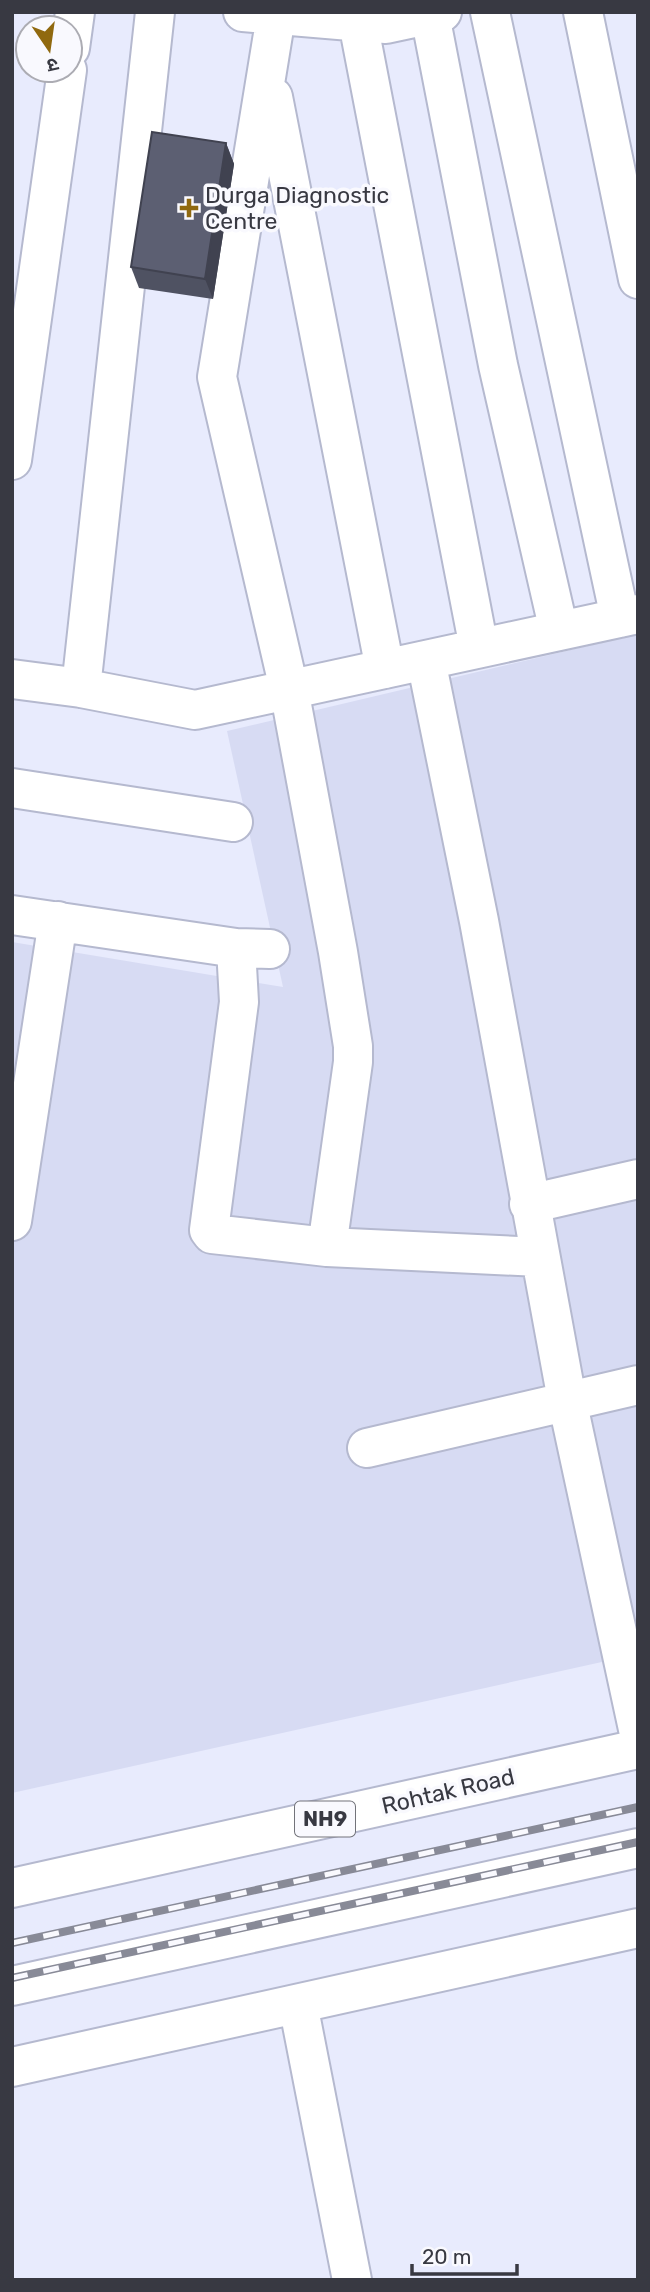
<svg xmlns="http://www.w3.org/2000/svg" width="650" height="2292" viewBox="0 0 650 2292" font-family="Rubik,'Noto Sans Devanagari',sans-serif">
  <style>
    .built { fill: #d7dbf3 }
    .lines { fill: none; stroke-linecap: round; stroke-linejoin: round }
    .minor-casing { stroke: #b5b9cf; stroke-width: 42 }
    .highway-casing { stroke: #b5b9cf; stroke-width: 42 }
    .minor { stroke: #fff; stroke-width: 38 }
    .highway { stroke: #fff; stroke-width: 38 }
    .rail-casing { stroke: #888a97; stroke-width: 8 }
    .rail { stroke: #f9f9fe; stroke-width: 5; stroke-dasharray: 16; stroke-linecap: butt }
    .wall { fill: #4f5262 }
    .shaded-wall { fill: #404250 }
    .building { fill: #5c5f72; stroke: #404250; stroke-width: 2 }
    .poi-dot { fill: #90690f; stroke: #f9f9fe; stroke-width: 2.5 }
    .labels { text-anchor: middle; stroke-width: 7; stroke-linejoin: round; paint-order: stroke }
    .shield { fill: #f9f9fe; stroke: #72737a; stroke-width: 2 }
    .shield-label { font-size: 21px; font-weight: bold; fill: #383942 }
    .poi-label { font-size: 23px; fill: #383942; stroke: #f9f9fe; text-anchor: start }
    .street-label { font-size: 23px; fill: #383942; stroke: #f9f9fe }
  </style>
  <rect width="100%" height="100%" fill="#e8ebfd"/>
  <path class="built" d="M638,634v1020l-626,139v-851l271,45 -56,-256z"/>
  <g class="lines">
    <defs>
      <path id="minor" d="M243,12l143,12 56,-12
        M356,12l123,636
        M490,12l130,606
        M583,12l55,267
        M430,15l68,350 61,266
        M276,16l-59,361 72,312 49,263 15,94v16l-26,185
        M70,48l5,-36
        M273,97l112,572
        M12,460l55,-390
        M426,660l53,261 88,479 71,329
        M12,679l69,9 114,22 443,-96
        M81,688l74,-676
        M12,788l221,34
        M12,915l224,33 34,1
        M236,948l3,54 -30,228 3,4 115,13 212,10
        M529,1204l109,-25
        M12,1221l46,-300
        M367,1448l271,-63
        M298,2004l54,276
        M12,2067l626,-139"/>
      <path id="highway" d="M12,1888l626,-139
        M12,1986l626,-138"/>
    </defs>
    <use href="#minor" class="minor-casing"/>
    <use href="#highway" class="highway-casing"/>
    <use href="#minor" class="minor"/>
    <use href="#highway" class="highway"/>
    <defs>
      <path id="rail" d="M12,1943l626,-136
        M12,1978l626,-136"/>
    </defs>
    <use href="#rail" class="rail-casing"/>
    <use href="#rail" class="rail"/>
  </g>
  <path class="wall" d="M226,143l8,21 -21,135 -74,-11 -8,-21z"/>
  <path class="shaded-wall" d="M226,143l8,21 -21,135 -8,-20z"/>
  <path class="building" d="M152,132l74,11 -21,136 -74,-12z"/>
  <path class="poi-dot" d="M185.5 197.5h7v7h7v7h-7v7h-7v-7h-7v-7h7z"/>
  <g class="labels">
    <rect class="shield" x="295" y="1801.5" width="60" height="35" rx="5"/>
    <g class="shield-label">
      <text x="325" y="1826">NH9</text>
    </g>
    <g class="poi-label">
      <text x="205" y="203">Durga Diagnostic<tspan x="205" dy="26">Centre</tspan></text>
    </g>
    <g class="street-label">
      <text transform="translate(448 1791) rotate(-13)" y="8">Rohtak Road</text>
    </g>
  </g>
  <rect width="650" height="2292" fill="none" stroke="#383942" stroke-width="28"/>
  <g transform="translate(49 49) rotate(167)"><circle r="33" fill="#f9f9fe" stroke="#acacb3" stroke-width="2"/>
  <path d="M0-5L12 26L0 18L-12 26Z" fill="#90690f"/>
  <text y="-10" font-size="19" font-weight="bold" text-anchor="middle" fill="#383942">उ</text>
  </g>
  <path d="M412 2264v10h105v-10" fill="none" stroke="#383942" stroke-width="3.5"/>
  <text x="422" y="2264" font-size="21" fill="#383942" stroke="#f9f9fe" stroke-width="5" paint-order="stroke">20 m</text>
</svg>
